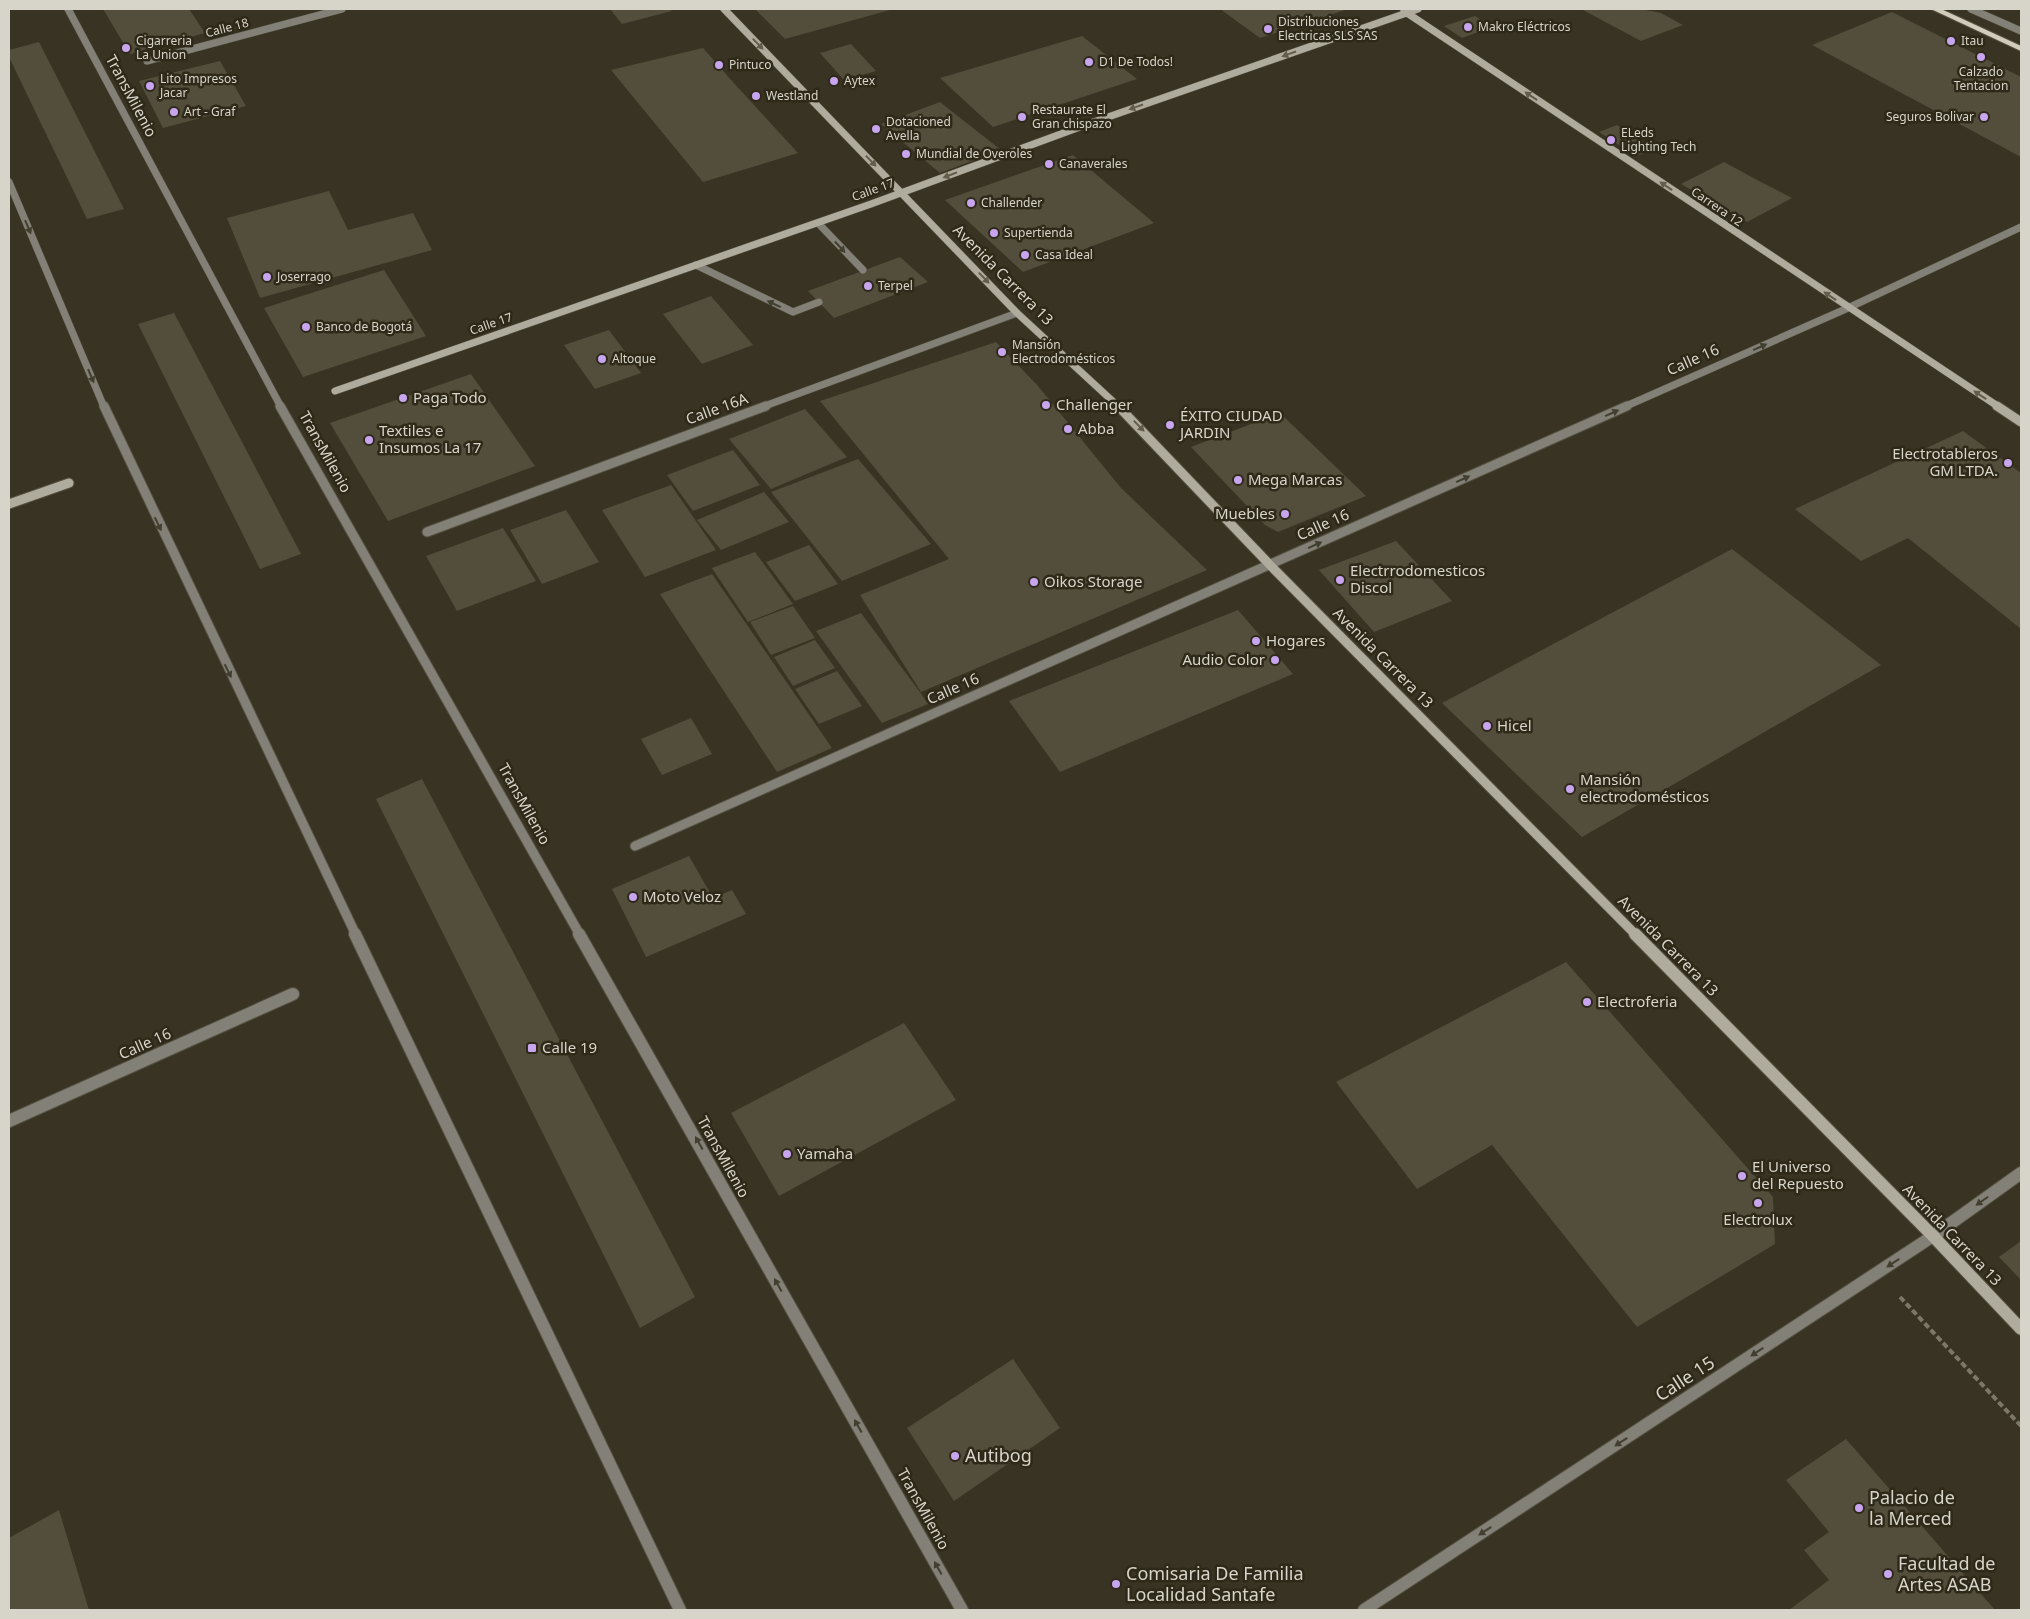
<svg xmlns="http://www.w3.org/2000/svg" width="2030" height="1619" viewBox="0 0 2030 1619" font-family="'Noto Sans',sans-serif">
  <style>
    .building { fill: #534e3c }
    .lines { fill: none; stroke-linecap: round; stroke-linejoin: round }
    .lane-far2-casing { stroke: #555040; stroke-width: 8 }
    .lane-far1-casing { stroke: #555040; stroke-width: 11 }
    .lane-casing { stroke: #555040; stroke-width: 14 }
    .street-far2-casing { stroke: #555040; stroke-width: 8 }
    .street-far1-casing { stroke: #555040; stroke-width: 11 }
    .street-casing { stroke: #555040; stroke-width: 14 }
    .secondary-far2-casing { stroke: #555040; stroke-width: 8 }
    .secondary-far1-casing { stroke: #555040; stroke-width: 11 }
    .secondary-casing { stroke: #555040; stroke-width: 14 }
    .primary-casing { stroke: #555040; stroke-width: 2 }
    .path { stroke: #7c7869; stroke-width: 4; stroke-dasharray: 6 3; stroke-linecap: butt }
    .lane-far2 { stroke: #828077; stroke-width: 7 }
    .lane-far1 { stroke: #828077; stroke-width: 9 }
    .lane { stroke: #828077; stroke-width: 12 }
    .street-far2 { stroke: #828077; stroke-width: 7 }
    .street-far1 { stroke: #828077; stroke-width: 9 }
    .street { stroke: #828077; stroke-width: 12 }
    .secondary-far2 { stroke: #afab9d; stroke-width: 7 }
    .secondary-far1 { stroke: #afab9d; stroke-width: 9 }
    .secondary { stroke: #afab9d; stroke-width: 12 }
    .primary { fill: #d1cdbb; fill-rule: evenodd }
    .oneway { fill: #625d4d }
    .oneway2 { fill: #433f30 }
    .poi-dot { fill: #c8a5ef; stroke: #2e2918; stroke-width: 2 }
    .labels { text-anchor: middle; stroke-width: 5; stroke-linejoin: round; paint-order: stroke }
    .far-poi-label { font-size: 12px; fill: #d7d4c9; stroke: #2e2918; text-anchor: start }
    .far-street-label { font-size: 12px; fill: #d7d4c9; stroke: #2e2918 }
    .street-label { font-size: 15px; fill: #d7d4c9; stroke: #2e2918 }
    .poi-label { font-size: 15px; fill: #d7d4c9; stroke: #2e2918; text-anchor: start }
    .near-street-label { font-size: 18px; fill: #d7d4c9; stroke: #2e2918 }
    .near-poi-label { font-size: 18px; fill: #d7d4c9; stroke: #2e2918; text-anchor: start }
  </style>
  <rect width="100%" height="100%" fill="#383322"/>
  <path class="building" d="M103,9h86l16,24 -75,21z
    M610,9h60l2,2 -50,13z
    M755,9h134l1,1 -105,29z
    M1220,9h128l-88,29z
    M1581,9h60l20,4 22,12 -42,16z
    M1892,12l129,65v80l-209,-112z
    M1475,16l17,11 -30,11 -18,-12z
    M1082,36l55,43 -144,48 -53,-49z
    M39,42l85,167 -37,10 -78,-162v-7z
    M851,44l25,27 -32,9 -24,-27z
    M703,48l29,33 66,72 -95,29 -92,-112z
    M220,61l26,45 -83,22 -24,-47z
    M940,102l61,48 -61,23 -59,-49z
    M1617,125l38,24 -19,7 -37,-24z
    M1073,155l81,68 -131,49 -78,-72z
    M1724,162l35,19 33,17 -45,24 -66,-38z
    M329,191l19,39 65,-17 19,37 -172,48 -33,-80z
    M900,257l28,25 -94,36 -26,-27z
    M384,270l42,66 -123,41 -39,-69z
    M711,296l42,49 -51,19 -39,-50z
    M174,313l127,241 -41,15 -122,-245z
    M609,330l32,43 -46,16 -31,-44z
    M996,342l42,44 83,102 86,82 -286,122 -61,-97 89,-36 -129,-158z
    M471,374l64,92 -147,55 -58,-98z
    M805,409l42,48 -76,32 -42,-50z
    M1280,413l86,83 -88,36 -13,-7 -74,-78z
    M1963,431l58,42v156l-113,-91 -47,23 -66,-52z
    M733,450l27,35 -67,26 -26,-36z
    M858,459l73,85 -89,37 -71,-89z
    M671,485l45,65 -71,27 -43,-67z
    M764,492l25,30 -68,28 -24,-30z
    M566,510l33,52 -57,22 -32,-54z
    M503,528l33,53 -79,30 -31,-55z
    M1396,541l56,60 -78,31 -55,-62z
    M809,545l29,39 -43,17 -29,-39z
    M1732,549l149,116 -299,172 -140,-134z
    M755,552l38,52 -45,18 -36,-54z
    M712,574l120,174 -55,24 -117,-178z
    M793,606l22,32 -44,17 -21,-33z
    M1238,610l55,64 -233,98 -51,-71z
    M861,613l59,79 8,12 -46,19 -66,-92z
    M815,640l20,28 -42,18 -19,-29z
    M837,671l25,35 -43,18 -24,-35z
    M691,718l21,36 -50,21 -21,-36z
    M422,779l273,518 -55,31 -264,-529z
    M689,856l24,42 19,-8 14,24 -100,43 -34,-68z
    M1566,962l207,235 2,47 -138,83 -145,-182 -75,44 -81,-107z
    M904,1023l52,77 -177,96 -48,-83z
    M2021,1241v39l-22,-23z
    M1013,1359l47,69 -106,73 -47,-73z
    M1846,1439l149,171h-206l40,-30 -25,-30 25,-18 -43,-52z
    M59,1510l30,100h-80v-72z"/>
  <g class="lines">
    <defs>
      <path id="lane-far2" d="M68,9l213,398
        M1971,9l50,22
        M9,182l95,225
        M818,223l45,47
        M696,265l97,47 26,-10"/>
      <path id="lane-far1" d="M104,406l252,529
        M280,406l300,529"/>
      <path id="lane" d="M355,934l325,676
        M579,934l383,676"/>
      <path id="street-far2" d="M147,61l195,-52
        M762,407l255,-94
        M1624,407l224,-99 173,-81"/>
      <path id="street-far1" d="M427,532l339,-126
        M635,846l992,-440"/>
      <path id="street" d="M9,1121l284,-127
        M1364,1610l569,-374 88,-63"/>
      <path id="secondary-far2" d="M724,9l293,304 102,94
        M1404,11l595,396
        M335,391l536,-187 217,-80 330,-115"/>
      <path id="secondary-far1" d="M1118,406l152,159 366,370
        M1997,406l24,16
        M9,504l60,-21"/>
      <path id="secondary" d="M1635,934l298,302 88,93"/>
      <path id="primary" d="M1931,9h10l80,37v5z"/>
    </defs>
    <use href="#lane-far2" class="lane-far2-casing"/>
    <use href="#lane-far1" class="lane-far1-casing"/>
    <use href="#lane" class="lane-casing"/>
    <use href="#street-far2" class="street-far2-casing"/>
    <use href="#street-far1" class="street-far1-casing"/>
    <use href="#street" class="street-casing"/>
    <use href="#secondary-far2" class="secondary-far2-casing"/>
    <use href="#secondary-far1" class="secondary-far1-casing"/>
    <use href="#secondary" class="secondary-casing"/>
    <use href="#primary" class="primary-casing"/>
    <path class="path" d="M1900,1297l121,129"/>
    <use href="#lane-far2" class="lane-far2"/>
    <use href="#lane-far1" class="lane-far1"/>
    <use href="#lane" class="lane"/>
    <use href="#street-far2" class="street-far2"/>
    <use href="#street-far1" class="street-far1"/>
    <use href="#street" class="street"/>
    <use href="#secondary-far2" class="secondary-far2"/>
    <use href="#secondary-far1" class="secondary-far1"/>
    <use href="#secondary" class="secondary"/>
    <use href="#primary" class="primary"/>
  </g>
  <defs><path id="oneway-solid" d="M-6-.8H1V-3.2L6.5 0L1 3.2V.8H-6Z" transform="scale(1.25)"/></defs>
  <g class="oneway">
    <use href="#oneway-solid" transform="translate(758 44) rotate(46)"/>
    <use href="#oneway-solid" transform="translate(1289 54) rotate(161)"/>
    <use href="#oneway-solid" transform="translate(1531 96) rotate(-146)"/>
    <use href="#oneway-solid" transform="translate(1136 107) rotate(161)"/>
    <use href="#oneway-solid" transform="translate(871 161) rotate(46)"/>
    <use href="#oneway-solid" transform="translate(950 175) rotate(159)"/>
    <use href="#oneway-solid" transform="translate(1666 186) rotate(-146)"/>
    <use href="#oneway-solid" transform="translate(984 278) rotate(46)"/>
    <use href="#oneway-solid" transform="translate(1830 296) rotate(-146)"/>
    <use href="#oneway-solid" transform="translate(1980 395) rotate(-147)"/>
    <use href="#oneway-solid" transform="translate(1139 426) rotate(46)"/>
  </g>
  <g class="oneway2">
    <use href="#oneway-solid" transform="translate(28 227) rotate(67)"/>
    <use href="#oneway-solid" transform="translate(840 247) rotate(47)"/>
    <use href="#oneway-solid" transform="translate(774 304) rotate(-155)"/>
    <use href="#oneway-solid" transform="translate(1760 347) rotate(-24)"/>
    <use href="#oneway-solid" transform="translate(91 376) rotate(67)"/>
    <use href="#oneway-solid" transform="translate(1612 413) rotate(-24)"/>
    <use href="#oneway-solid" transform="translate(1463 479) rotate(-24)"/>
    <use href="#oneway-solid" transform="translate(158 524) rotate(64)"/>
    <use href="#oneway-solid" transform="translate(1315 545) rotate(-24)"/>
    <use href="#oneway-solid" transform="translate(228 671) rotate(64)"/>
    <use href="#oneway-solid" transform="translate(699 1143) rotate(-119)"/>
    <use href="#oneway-solid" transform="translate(1982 1201) rotate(145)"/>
    <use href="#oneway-solid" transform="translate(1893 1263) rotate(147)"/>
    <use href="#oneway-solid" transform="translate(778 1285) rotate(-119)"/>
    <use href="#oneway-solid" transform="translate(1757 1352) rotate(147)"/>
    <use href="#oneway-solid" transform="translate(858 1426) rotate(-119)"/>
    <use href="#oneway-solid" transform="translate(1621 1442) rotate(147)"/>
    <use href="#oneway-solid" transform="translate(1485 1531) rotate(147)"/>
    <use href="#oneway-solid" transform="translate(938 1568) rotate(-119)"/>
  </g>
  <g class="poi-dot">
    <circle cx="1468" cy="27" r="5"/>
    <circle cx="1268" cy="29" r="5"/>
    <circle cx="1951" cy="41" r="5"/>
    <circle cx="126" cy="48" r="5"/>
    <circle cx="1981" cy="57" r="5"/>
    <circle cx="1089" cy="62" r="5"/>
    <circle cx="719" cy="65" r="5"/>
    <circle cx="834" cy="81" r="5"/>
    <circle cx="150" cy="86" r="5"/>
    <circle cx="756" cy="96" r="5"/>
    <circle cx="174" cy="112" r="5"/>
    <circle cx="1022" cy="117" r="5"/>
    <circle cx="1984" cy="117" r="5"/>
    <circle cx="876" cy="129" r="5"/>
    <circle cx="1611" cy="140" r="5"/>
    <circle cx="906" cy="154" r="5"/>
    <circle cx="1049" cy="164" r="5"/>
    <circle cx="971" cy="203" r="5"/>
    <circle cx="994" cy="233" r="5"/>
    <circle cx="1025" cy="255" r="5"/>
    <circle cx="267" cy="277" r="5"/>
    <circle cx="868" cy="286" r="5"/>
    <circle cx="306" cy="327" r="5"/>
    <circle cx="1002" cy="352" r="5"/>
    <circle cx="602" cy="359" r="5"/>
    <circle cx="403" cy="398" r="5"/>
    <circle cx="1046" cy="405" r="5"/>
    <circle cx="1170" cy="425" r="5"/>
    <circle cx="1068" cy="429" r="5"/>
    <circle cx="369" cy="440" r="5"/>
    <circle cx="2008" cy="463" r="5"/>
    <circle cx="1238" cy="480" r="5"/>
    <circle cx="1285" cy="514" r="5"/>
    <circle cx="1340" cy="580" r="5"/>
    <circle cx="1034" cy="582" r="5"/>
    <circle cx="1256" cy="641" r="5"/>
    <circle cx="1275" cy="660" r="5"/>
    <circle cx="1487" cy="726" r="5"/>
    <circle cx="1570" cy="789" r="5"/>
    <circle cx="633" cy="897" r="5"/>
    <circle cx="1587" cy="1002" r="5"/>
    <rect x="527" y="1043" width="10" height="10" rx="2.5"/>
    <circle cx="787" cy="1154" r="5"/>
    <circle cx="1742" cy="1176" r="5"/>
    <circle cx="1758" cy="1203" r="5"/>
    <circle cx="955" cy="1456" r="5"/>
    <circle cx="1859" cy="1508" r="5"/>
    <circle cx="1888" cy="1574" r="5"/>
    <circle cx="1116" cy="1584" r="5"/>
  </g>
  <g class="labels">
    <g class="far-poi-label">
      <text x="1278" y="26">Distribuciones<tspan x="1278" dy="14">Electricas SLS SAS</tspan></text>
      <text x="1478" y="31">Makro Eléctricos</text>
      <text x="136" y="45">Cigarreria<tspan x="136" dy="14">La Union</tspan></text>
      <text x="1961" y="45">Itau</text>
      <text x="1099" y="66">D1 De Todos!</text>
      <text x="729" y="69">Pintuco</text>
      <text x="1981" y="76" text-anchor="middle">Calzado<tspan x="1981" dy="14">Tentacion</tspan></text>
      <text x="160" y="83">Lito Impresos<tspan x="160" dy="14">Jacar</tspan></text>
      <text x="844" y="85">Aytex</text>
      <text x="766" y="100">Westland</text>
      <text x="1032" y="114">Restaurate El<tspan x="1032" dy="14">Gran chispazo</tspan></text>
      <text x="184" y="116">Art - Graf</text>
      <text x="1974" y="121" text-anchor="end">Seguros Bolivar</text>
      <text x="886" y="126">Dotacioned<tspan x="886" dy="14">Avella</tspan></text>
      <text x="1621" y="137">ELeds<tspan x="1621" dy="14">Lighting Tech</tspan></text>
      <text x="916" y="158">Mundial de Overoles</text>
      <text x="1059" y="168">Canaverales</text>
      <text x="981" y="207">Challender</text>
      <text x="1004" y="237">Supertienda</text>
      <text x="1035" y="259">Casa Ideal</text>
      <text x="277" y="281">Joserrago</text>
      <text x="878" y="290">Terpel</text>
      <text x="316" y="331">Banco de Bogotá</text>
      <text x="1012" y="349">Mansión<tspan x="1012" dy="14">Electrodomésticos</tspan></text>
      <text x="612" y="363">Altoque</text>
    </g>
    <g class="far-street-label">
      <text transform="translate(227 28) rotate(-15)" y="4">Calle 18</text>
      <text transform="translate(873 190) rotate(-20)" y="4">Calle 17</text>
      <text transform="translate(1717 207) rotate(34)" y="4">Carrera 12</text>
      <text transform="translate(491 324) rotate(-19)" y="4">Calle 17</text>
    </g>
    <g class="street-label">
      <text transform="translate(131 96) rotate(62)" y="5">TransMilenio</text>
      <text transform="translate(1003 275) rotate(45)" y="5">Avenida Carrera 13</text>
      <text transform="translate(1693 360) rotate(-24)" y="5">Calle 16</text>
      <text transform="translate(717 409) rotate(-20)" y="5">Calle 16A</text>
      <text transform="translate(325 452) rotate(61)" y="5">TransMilenio</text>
      <text transform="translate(1323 525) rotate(-24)" y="5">Calle 16</text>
      <text transform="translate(1383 658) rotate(45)" y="5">Avenida Carrera 13</text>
      <text transform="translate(953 689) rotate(-24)" y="5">Calle 16</text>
      <text transform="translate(524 804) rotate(61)" y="5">TransMilenio</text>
      <text transform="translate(1668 946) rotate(45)" y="5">Avenida Carrera 13</text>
      <text transform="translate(145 1044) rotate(-24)" y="5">Calle 16</text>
      <text transform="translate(723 1157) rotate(61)" y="5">TransMilenio</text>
      <text transform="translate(1952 1235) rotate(46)" y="5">Avenida Carrera 13</text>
      <text transform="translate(923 1509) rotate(61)" y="5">TransMilenio</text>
    </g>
    <g class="poi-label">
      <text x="413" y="403">Paga Todo</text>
      <text x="1056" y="410">Challenger</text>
      <text x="1180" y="421">ÉXITO CIUDAD<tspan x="1180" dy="17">JARDIN</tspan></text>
      <text x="1078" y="434">Abba</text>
      <text x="379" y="436">Textiles e<tspan x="379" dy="17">Insumos La 17</tspan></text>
      <text x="1998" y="459" text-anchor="end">Electrotableros<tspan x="1998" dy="17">GM LTDA.</tspan></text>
      <text x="1248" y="485">Mega Marcas</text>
      <text x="1275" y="519" text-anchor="end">Muebles</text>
      <text x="1350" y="576">Electrrodomesticos<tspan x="1350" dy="17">Discol</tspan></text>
      <text x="1044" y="587">Oikos Storage</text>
      <text x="1266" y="646">Hogares</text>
      <text x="1265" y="665" text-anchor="end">Audio Color</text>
      <text x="1497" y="731">Hicel</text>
      <text x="1580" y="785">Mansión<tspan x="1580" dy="17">electrodomésticos</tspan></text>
      <text x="643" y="902">Moto Veloz</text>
      <text x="1597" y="1007">Electroferia</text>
      <text x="542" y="1053">Calle 19</text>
      <text x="797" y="1159">Yamaha</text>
      <text x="1752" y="1172">El Universo<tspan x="1752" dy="17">del Repuesto</tspan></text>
      <text x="1758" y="1225" text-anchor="middle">Electrolux</text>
    </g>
    <g class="near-street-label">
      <text transform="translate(1685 1379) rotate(-33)" y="6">Calle 15</text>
    </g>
    <g class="near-poi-label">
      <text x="965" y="1462">Autibog</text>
      <text x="1869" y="1504">Palacio de<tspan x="1869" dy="21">la Merced</tspan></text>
      <text x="1898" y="1570">Facultad de<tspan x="1898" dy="21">Artes ASAB</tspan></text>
      <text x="1126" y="1580">Comisaria De Familia<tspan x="1126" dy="21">Localidad Santafe</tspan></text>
    </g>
  </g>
  <rect width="2030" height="1619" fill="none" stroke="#d7d4c9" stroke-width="20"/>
</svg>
